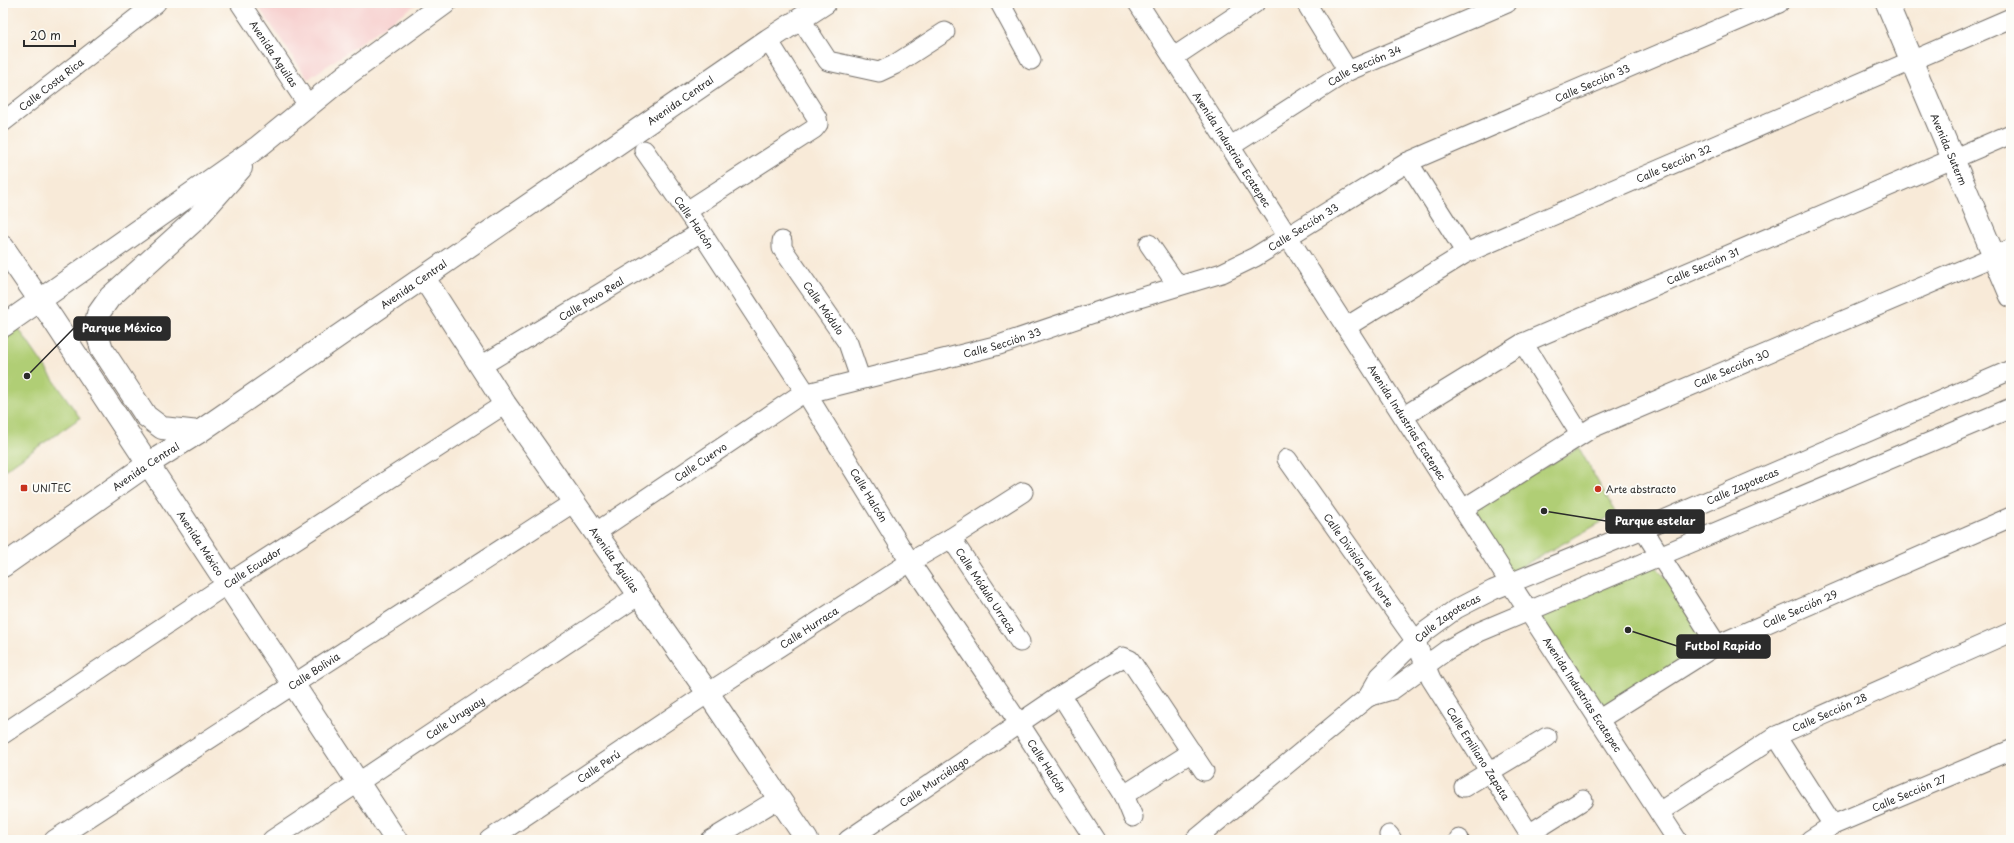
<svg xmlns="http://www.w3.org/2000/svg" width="2014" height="843" viewBox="0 0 2014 843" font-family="'Playpen Sans',sans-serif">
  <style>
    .built { fill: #f7d0cf }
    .green { fill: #b0ce75; stroke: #6e7c50 }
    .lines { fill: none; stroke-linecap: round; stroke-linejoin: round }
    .street-casing { stroke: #736e68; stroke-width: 21 }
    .secondary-casing { stroke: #736e68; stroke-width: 24 }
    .highway-casing { stroke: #736e68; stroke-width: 24 }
    .street { stroke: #fff; stroke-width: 19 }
    .secondary { stroke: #fff; stroke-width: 22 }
    .highway { stroke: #fff; stroke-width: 22 }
    .poi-dot { fill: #c8321e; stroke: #fdfcf7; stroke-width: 1.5 }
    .labels { text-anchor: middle; stroke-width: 4; stroke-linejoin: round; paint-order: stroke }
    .street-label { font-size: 10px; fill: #2b2b2b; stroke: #fdfcf7 }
    .poi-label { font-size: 10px; fill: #2b2b2b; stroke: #fdfcf7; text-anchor: start }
    .leader { fill: none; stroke: #2b2b2b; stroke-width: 1.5 }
    .callout-dot { fill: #2b2b2b; stroke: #fdfcf7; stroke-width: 1.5 }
    .callout { fill: #2b2b2b; stroke: #2b2b2b; stroke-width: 1.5 }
    .callout-label { font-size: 11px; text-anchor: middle; font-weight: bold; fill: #fff }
  </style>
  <rect width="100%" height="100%" fill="#fdfcf7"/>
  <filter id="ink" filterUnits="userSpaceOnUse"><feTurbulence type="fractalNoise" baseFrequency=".025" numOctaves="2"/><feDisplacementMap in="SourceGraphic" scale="8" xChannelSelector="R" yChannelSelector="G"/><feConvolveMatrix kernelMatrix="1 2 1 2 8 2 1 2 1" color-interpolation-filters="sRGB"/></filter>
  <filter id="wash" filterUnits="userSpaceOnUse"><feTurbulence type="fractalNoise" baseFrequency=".012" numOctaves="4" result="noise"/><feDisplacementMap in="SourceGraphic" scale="16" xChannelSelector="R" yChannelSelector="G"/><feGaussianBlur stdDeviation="0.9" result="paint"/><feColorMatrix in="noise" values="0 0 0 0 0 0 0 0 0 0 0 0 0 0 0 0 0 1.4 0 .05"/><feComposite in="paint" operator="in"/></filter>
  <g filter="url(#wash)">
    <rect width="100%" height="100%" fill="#f8ead8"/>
    <path class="built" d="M256,3h162l-110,76z"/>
    <path class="green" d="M16,325l64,93 -77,53v-137z
      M1579,448l37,66 -106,59 -38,-66z
      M1655,565l62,76 -119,69 -58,-93z"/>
  </g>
  <g filter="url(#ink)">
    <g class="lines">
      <defs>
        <g id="street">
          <path id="s1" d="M240,3l68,102"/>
          <path d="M1000,3l31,57"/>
          <path id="s2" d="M1138,3l372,580 167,257"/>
          <path d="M1306,3l42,68"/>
          <path d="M800,18l28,43 51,11 15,-7 51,-33"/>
          <path d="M1174,57l81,-54"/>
          <path id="s3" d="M3,122l153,-119"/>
          <path id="s4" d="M1231,146l117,-75 159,-68"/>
          <path id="s5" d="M644,150l57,82 105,161 104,169 109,161 76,117"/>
          <path d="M1408,162l58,91"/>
          <path d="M687,211l127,-82 4,-5 -1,-6 -49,-78"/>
          <path id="s6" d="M782,241v7l66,95 12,35"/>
          <path d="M1149,244l29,42"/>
          <path id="s7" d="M1346,327l120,-74 545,-235"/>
          <path d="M1523,343l57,91"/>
          <path id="s8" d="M481,366l220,-134"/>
          <path id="s9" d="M1404,416l119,-73 488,-209"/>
          <path id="s10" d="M1287,459l128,181 16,39 102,161"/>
          <path id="s11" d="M1463,509l129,-81 419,-179"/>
          <path d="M1643,529l74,116"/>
          <path id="s12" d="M595,533l205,-138 199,-50 124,-42 99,-30 33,-16 153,-95 371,-159"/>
          <path id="s13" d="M951,538l69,104"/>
          <path d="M1061,695l63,100 9,22"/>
          <path d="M1368,697l24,-7 55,-40 32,-18 532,-224"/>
          <path id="s14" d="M1598,720l119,-75 294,-128"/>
          <path id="s15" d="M3,734l224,-150 278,-180"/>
          <path d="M1776,736l57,89"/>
          <path d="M1464,787l83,-50"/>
          <path d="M1124,795l68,-43"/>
          <path id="s16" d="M1659,812l117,-76 235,-104"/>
          <path d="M1529,834l54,-34"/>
          <path d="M1389,835l3,5"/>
          <path d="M1459,839v1"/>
          <path id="s17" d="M54,840l520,-338"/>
          <path id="s18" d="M272,840l367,-245"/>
          <path id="s19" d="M489,840l219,-147 202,-131 41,-24 72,-46"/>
          <path d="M711,840l67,-41"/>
          <path id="s20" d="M848,840l213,-145 62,-38 7,3 74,111"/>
          <path id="s21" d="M1195,840l173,-143 12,-21 46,-45 30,-22 37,-19 150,-61 368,-159"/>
          <path id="s22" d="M1810,840l23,-15 178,-75"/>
        </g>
        <g id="secondary">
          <path id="s23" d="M1887,3l124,293"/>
          <path id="s24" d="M3,247l49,71 344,522"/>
          <path id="s25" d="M424,278l81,126 203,289 99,147"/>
        </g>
        <g id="highway">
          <path d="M3,326l255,-179 87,-71 100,-73"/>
          <path d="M199,432l-37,-4 -16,-12 -44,-67 -7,-22 3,-13 12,-17 86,-78 45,-51"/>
          <path id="s26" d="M3,566l145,-102 51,-32 569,-392 57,-37"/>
        </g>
      </defs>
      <use href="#street" class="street-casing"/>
      <use href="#secondary" class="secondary-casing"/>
      <use href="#highway" class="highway-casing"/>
      <use href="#street" class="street"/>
      <use href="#secondary" class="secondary"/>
      <use href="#highway" class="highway"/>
    </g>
  </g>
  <g class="poi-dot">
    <rect x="20" y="484" width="8" height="8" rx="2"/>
    <circle cx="1598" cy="489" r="4"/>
  </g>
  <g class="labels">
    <g class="street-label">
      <text dy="4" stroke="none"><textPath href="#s1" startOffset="61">Avenida Aguilas</textPath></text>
      <text dy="4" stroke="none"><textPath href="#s4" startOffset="156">Calle Sección 34</textPath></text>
      <text dy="4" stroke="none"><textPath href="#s12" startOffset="1104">Calle Sección 33</textPath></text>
      <text dy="4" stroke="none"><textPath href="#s3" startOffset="61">Calle Costa Rica</textPath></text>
      <text dy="4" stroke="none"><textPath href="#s26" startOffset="822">Avenida Central</textPath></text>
      <text dy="4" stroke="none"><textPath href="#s2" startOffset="174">Avenida Industrias Ecatepec</textPath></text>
      <text dy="4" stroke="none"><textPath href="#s23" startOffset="159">Avenida Suterm</textPath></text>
      <text dy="4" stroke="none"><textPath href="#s7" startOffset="367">Calle Sección 32</textPath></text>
      <text dy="4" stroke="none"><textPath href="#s5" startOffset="88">Calle Halcón</textPath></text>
      <text dy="4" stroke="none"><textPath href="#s12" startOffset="780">Calle Sección 33</textPath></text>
      <text dy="4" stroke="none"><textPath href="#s9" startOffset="335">Calle Sección 31</textPath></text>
      <text dy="4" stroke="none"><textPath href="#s26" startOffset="498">Avenida Central</textPath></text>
      <text dy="4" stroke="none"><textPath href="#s8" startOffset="129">Calle Pavo Real</textPath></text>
      <text dy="4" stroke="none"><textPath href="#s6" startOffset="80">Calle Módulo</textPath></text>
      <text dy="4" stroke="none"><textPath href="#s12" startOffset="456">Calle Sección 33</textPath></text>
      <text dy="4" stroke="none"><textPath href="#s11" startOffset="304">Calle Sección 30</textPath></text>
      <text dy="4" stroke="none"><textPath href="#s2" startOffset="498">Avenida Industrias Ecatepec</textPath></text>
      <text dy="4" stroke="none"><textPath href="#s12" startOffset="127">Calle Cuervo</textPath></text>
      <text dy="4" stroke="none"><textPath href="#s26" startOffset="174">Avenida Central</textPath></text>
      <text dy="4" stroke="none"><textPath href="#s21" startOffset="662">Calle Zapotecas</textPath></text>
      <text dy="4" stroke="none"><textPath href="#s5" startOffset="412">Calle Halcón</textPath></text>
      <text dy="4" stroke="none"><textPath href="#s24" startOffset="356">Avenida México</textPath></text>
      <text dy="4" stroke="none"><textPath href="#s25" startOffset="340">Avenida Águilas</textPath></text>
      <text dy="4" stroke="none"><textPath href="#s10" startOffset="124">Calle División del Norte</textPath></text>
      <text dy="4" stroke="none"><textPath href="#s15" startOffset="300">Calle Ecuador</textPath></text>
      <text dy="4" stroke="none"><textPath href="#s13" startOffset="63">Calle Módulo Urraca</textPath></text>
      <text dy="4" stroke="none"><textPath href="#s14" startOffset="231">Calle Sección 29</textPath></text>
      <text dy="4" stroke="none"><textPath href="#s21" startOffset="338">Calle Zapotecas</textPath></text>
      <text dy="4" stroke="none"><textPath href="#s19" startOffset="384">Calle Hurraca</textPath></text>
      <text dy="4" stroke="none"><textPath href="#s17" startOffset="310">Calle Bolivia</textPath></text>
      <text dy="4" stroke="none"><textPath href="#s2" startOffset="822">Avenida Industrias Ecatepec</textPath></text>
      <text dy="4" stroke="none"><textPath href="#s16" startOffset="198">Calle Sección 28</textPath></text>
      <text dy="4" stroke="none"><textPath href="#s18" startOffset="220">Calle Uruguay</textPath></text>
      <text dy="4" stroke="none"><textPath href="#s10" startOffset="352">Calle Emiliano Zapata</textPath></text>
      <text dy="4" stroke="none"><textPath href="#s5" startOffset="736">Calle Halcón</textPath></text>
      <text dy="4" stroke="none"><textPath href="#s19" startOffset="132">Calle Perú</textPath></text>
      <text dy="4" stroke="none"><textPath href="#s20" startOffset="104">Calle Murciélago</textPath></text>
      <text dy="4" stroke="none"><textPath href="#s22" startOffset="110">Calle Sección 27</textPath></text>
    </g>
    <g class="poi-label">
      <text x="32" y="492">UNITEC</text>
      <text x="1606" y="493">Arte abstracto</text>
    </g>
  </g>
  <path class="leader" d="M27 376L74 328M1544 511L1606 521M1628 630L1677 646"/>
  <g class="callout-dot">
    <circle cx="27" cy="376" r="4"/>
    <circle cx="1544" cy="511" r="4"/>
    <circle cx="1628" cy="630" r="4"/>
  </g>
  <g class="callout">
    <rect x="74" y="317" width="96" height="23" rx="4"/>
    <rect x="1606" y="510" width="98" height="23" rx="4"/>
    <rect x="1677" y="635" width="93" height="23" rx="4"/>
  </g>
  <g class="callout-label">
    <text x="122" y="332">Parque México</text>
    <text x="1655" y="525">Parque estelar</text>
    <text x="1723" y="650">Futbol Rapido</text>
  </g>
  <rect width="2014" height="843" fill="none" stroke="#fdfcf7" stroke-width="16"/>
  <path d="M24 40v6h51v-6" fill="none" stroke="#2b2b2b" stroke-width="2"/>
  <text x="30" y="40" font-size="12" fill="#2b2b2b" stroke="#fdfcf7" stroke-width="3" paint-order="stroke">20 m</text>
</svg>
